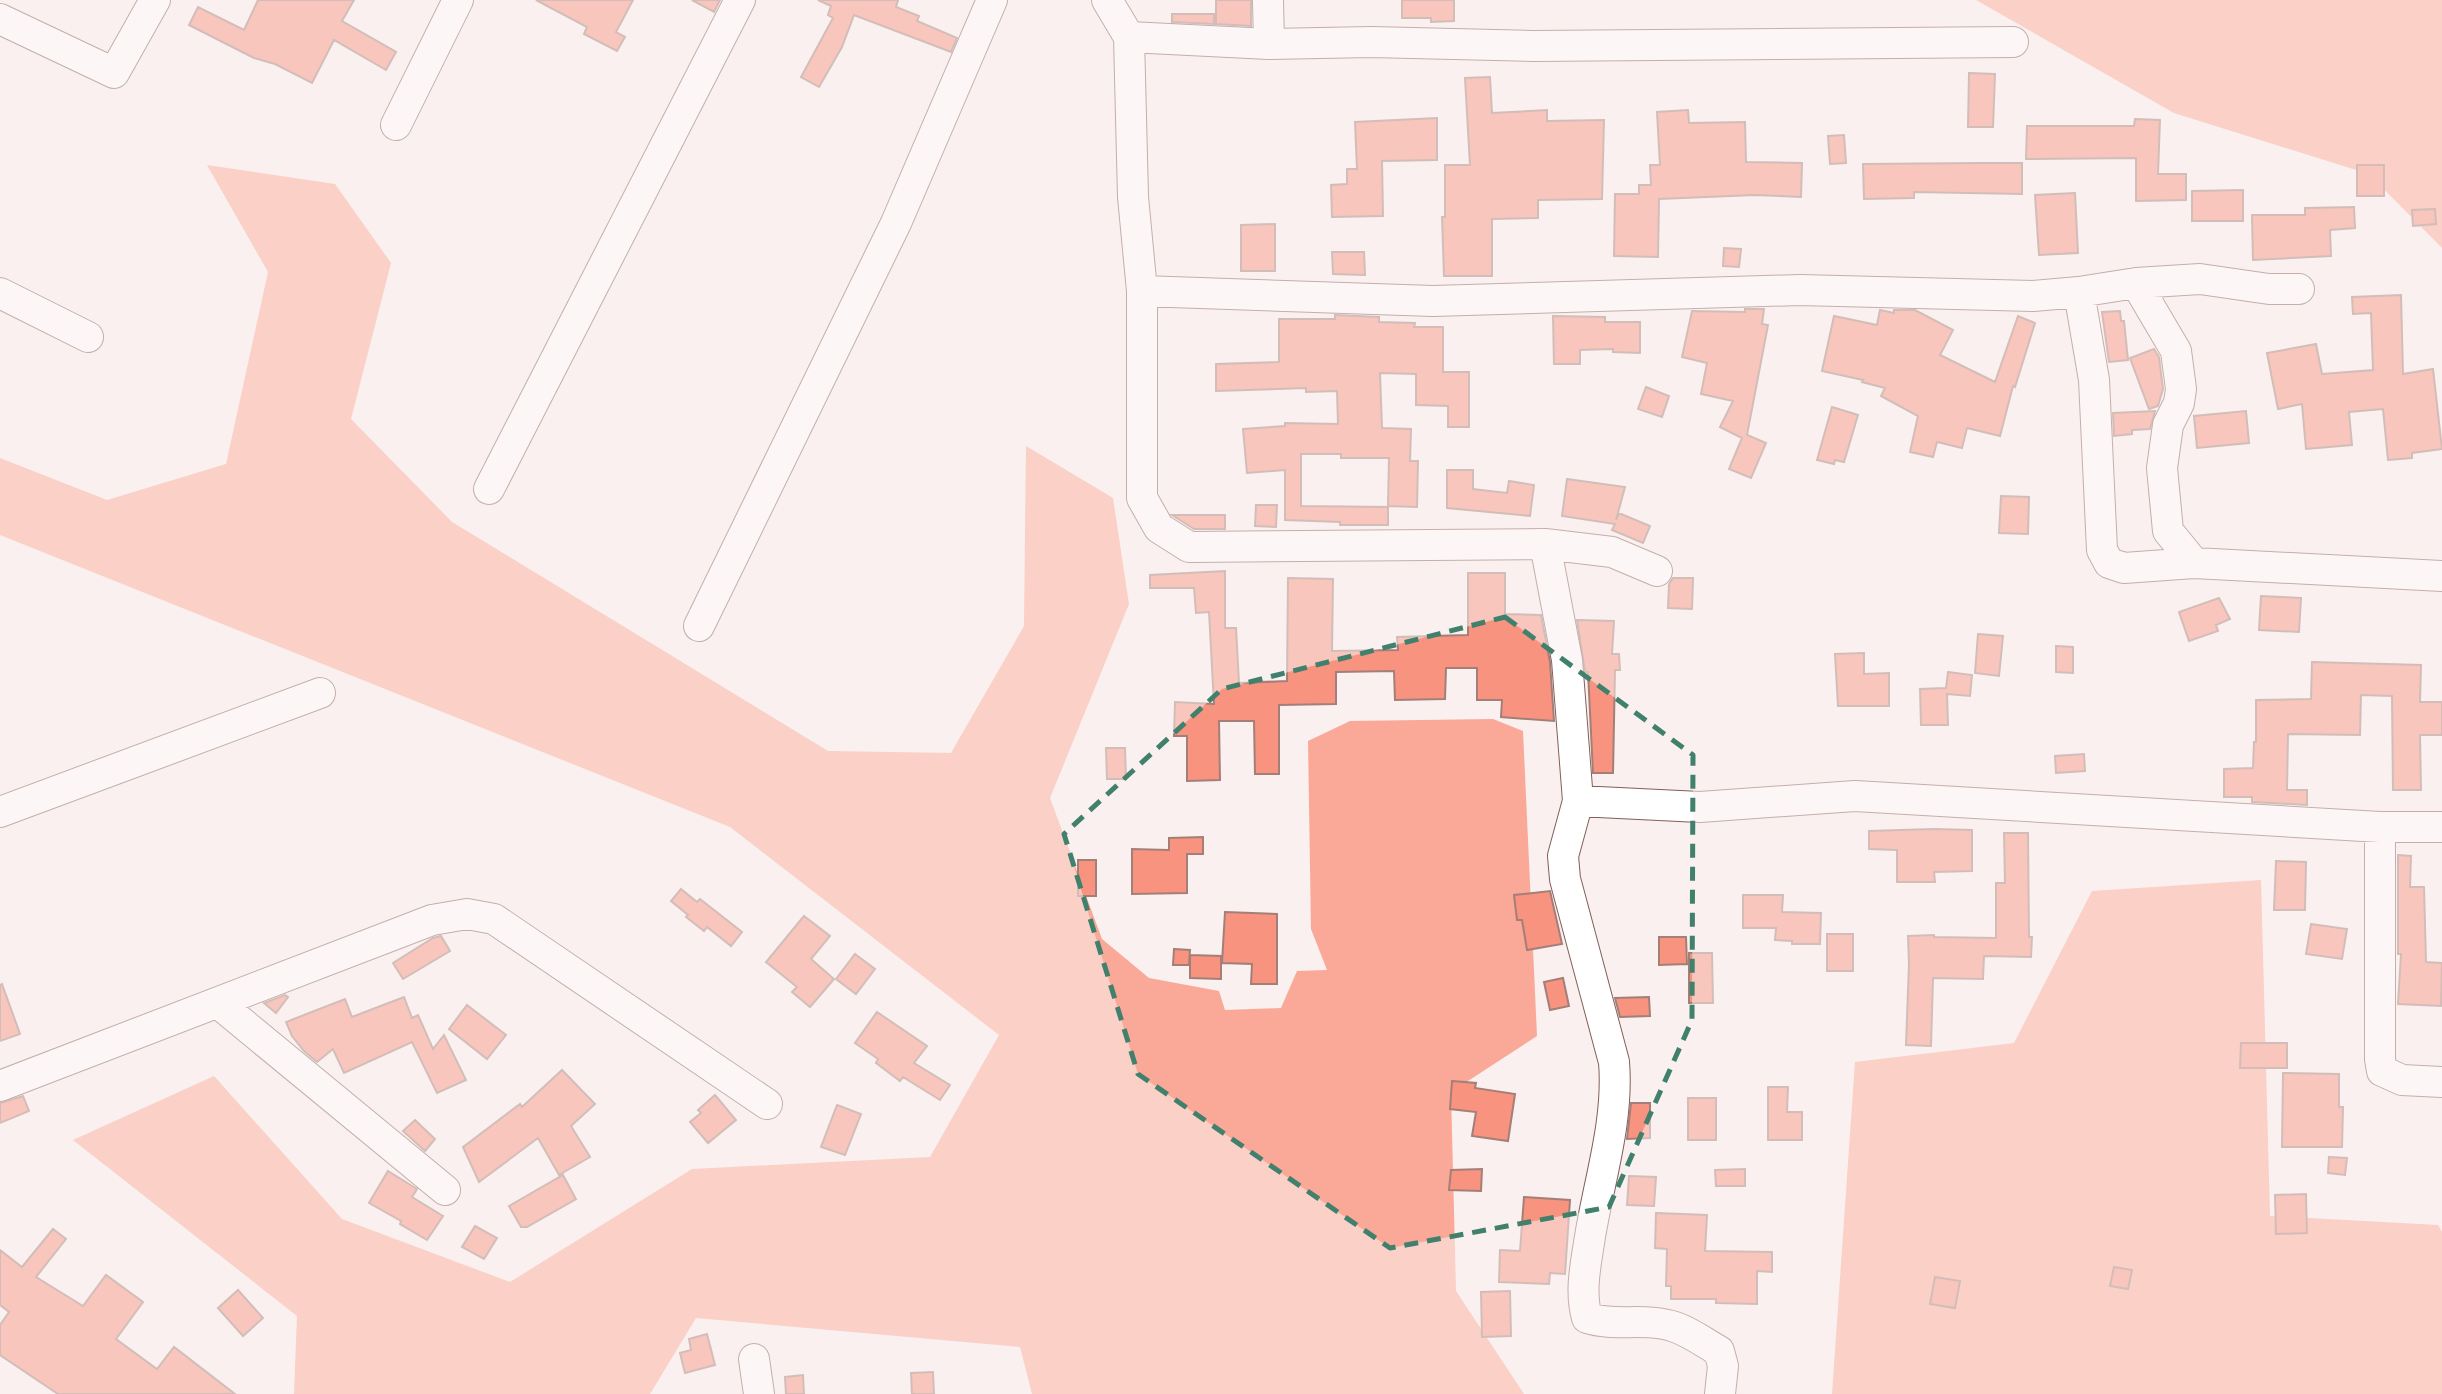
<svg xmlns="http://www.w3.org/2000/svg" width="2442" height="1394" viewBox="0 0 2442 1394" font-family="'IBM Plex Sans',sans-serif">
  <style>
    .forest { fill: #faa898 }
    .building { fill: #f89380; stroke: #a47f77; stroke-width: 2 }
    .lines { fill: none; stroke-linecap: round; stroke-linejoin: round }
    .minor-casing { stroke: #835f58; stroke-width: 32 }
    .minor { stroke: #fff; stroke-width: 30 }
    .marked { fill: none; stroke: #41806d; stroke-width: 5; stroke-dasharray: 14 9; stroke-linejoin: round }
  </style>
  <rect width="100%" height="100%" fill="#f9f0ef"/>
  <path class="forest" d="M1976,0h466v248l-73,-74 -195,-61z
    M207,165l128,19 56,79 -40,156 101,103 376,229 123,2 73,-127 2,-180 87,52 16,106 -79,194 52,141 47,39 70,13 6,19 56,-2 16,-37 30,-1 -16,-41 -3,-188 42,-20 143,-2 30,12 14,305 -86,56 5,199 68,103h-492l-12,-47 -324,-29 -46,76h-356l3,-78 -224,-176 141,-64 128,143 168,63 182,-113 238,-12 69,-122 -269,-208 -730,-292v-77l107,42 119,-36 42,-192z
    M2261,880l9,336 168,9 4,7v162h-610l23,-332 159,-19 78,-152z"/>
  <path class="building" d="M258,0h96l-12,21 54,31 -10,18 -52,-30 -22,43 -37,-19 -21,-6 -65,-33 9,-18 46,23z
    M536,0h97l-17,32 9,5 -8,14 -33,-17 3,-7z
    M692,0h28l-6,12z
    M818,0h80l-2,7 23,9 -2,5 40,17 -6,14 -97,-37 -12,32 -23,40 -18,-10 32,-59 -5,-3 3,-9z
    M1216,0h35v26l-35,-2z
    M1402,0h52v21l-23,1v-4h-29z
    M1172,14h42v10l-42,-2z
    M1969,73l26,1 -2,53h-25z
    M1490,77l2,36 55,-3v11l57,-1 -2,79 -64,1v18l-46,1v57h-48l-2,-59h3v-52h25l-5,-87z
    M1688,110l1,13 56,-1 1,40 56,1 -1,34 -46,-2 -96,4 -1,58 -44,-1 1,-62h24v-9h12l-1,-20h10l-3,-53z
    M1437,118v42l-55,1 1,55 -51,1 -1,-32 16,-1v-15h10l-2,-47z
    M2135,119l25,1 -2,54h28v26l-50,1v-43l-110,1 1,-33h107z
    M1844,135l2,28 -16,1 -2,-28z
    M1980,163h42v31l-108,-2v6l-50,1 -1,-35z
    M2357,165h27v31h-27z
    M2243,190v31h-51v-30z
    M2075,193l3,60 -39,2 -4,-60z
    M2354,207l1,21 -25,2 1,26 -78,4 -1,-45h53v-7z
    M2435,209l1,15 -23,2 -1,-16z
    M1275,224v47h-34v-46z
    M1724,248l17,1 -2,18 -16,-1z
    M1332,252h32l1,23 -32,-1z
    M2401,295l2,79 30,-5 9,80 -30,4v5l-24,2 -5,-51 -34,3 3,33 -46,4 -4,-45 -24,5 -11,-56 49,-9 6,30 51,-4 -2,-57 -18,1 -1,-17z
    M1745,309h19l-2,15 6,1 -21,110 19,8 -15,35 -22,-9 13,-31 -22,-11 13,-26 -32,-7 6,-31 -25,-6 10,-46 53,1z
    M1880,310l14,3v-3h21l38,20 -13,25 55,27 23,-66 17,7 -20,64 -2,-1 -13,50 -33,-8 -5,20 -25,-6 -4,15 -23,-5 8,-36 -37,-20 4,-8 -23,-6 1,-2 -41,-9 12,-55 43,9z
    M2120,311l1,10h3l4,39 -19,2 -7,-50z
    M1335,315l44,2v5l36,1 -1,4h29v45h26v55h-21v-21l-32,-1v-31l-36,-1 2,55 29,1 -1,32h8l-1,46 -29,-1 1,-48h-48v-4h-40v52l87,1v18h-48v-3l-55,-2v-50l-38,3 -4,-44 42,-3v-3l53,1 -1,-33 -31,1v-4l-90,3v-27l63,-2v-43h56z
    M1553,316l52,1v5h35v31l-27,-1v-3l-33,1v14h-26z
    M2154,349l5,8 4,32 -5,17 -9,3 -19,-51z
    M1646,387l23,9 -7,21 -24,-8z
    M1832,407l26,8 -14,47 -9,-2 -1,4 -17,-4z
    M2155,411l-5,18 -18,1v4l-18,2 -1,-23z
    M2246,411l3,32 -52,5 -3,-32z
    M1447,470h26v19l34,4 2,-12 25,4 -4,31 -83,-8z
    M1567,479l58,8 -9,33 3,-7 31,13 -7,17 -31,-13 3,-6 -53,-8z
    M2001,496l28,1 -1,37 -29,-1z
    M1256,505h21l-1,22 -21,-1z
    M1172,515h53v14h-31z
    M1225,571v57h11l3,55 48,-2 1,-103 45,1 -1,72 66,-1 -1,-13 71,-2v-62h37v41l36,1 9,47 4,59 -53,-4 1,-17h-25v-32h-31l-1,31 -50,1 -1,-29 -58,1v32l-57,1v69h-24l-1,-53h-35l1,59 -33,1v-45h-13l1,-34 39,2 -5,-92 -13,1 -2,-25h-44v-13z
    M1673,578h20l-1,31 -24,-1 1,-24z
    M2261,596l40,2 -2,34 -40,-2z
    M2219,598l11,21 -14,6 2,6 -29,10 -10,-29z
    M1577,620l37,1 -2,33h7l1,16h-5l-2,103h-20l-5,-101h-3z
    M1978,634l25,2 -4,40 -24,-3z
    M2056,646l17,1v26l-17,-1z
    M1864,653v21l25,-1v33h-51l-3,-52z
    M2312,662l109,3 -1,37h22v33h-22l1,55h-28l-1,-94 -31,-1 -1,40 -72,-1 -1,56h20v15l-55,-3v-5h-28v-28l29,-1 1,-26h2v-42l55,-1z
    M1948,672l24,3 -2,21 -23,-2 1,31h-27l-1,-36 26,-1z
    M1106,748h19l1,31h-19z
    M2084,754l1,17 -29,2 -1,-17z
    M1934,829l38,1v41l-38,1 1,10h-38v-32l-28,-1v-18z
    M2004,833h24l1,104h3l-1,20 -47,-1 -1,23 -50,-1 -2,68 -25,-1 3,-81 -1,-28 26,-1v2l62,1v-55h9z
    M1203,837v17h-16v39l-55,1v-45l37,1v-12z
    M2398,855l13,1 -1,31h14l2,75 16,1 -1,43 -43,-2 3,-50h-3z
    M1078,860h18v36h-18z
    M2276,861l30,1 -1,48h-31z
    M681,889l16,13 3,-3 42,33 -11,14 -24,-19 -3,4 -18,-14 2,-2 -17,-14z
    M1550,891l12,53 -35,6 -5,-30h-5l-3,-25z
    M1743,895h40l-1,17 39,1 -1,31h-28v-3l-17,-1 1,-12h-33z
    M1225,912l52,2v70h-26l1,-20 -30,-1z
    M804,916l26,20 -19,23 23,20 -24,28 -18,-15 5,-5 -31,-25z
    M2311,924l36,5 -5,30 -36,-5z
    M1827,934h26v37h-26z
    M441,936l9,15 -47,28 -10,-16 40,-25z
    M1659,937h27l1,27 -28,1z
    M1174,949l16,1 -1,15h-16z
    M1689,953h23l1,50h-24z
    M855,954l20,15 -19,25 -20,-15z
    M1190,955l31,1v23l-31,-1z
    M1563,978l6,28 -19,4 -6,-28z
    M2,984l18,50 -20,7v-56z
    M285,995l3,2 -12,16 -12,-10z
    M404,997l8,21 6,-3 15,34 11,-14 22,45 -29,13 -25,-51 -68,31 -11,-24 -16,13 -13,-11 -12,-15 -6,-14 59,-23 7,18z
    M1649,997l1,19 -30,1 -5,-19z
    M467,1005l39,30 -19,24 -38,-30z
    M877,1012l50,34 -13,17 36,22 -10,15 -37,-23 -3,4 -24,-18 2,-4 -23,-16z
    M2241,1043h46v25h-47z
    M562,1070l33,34 -24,22 19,31 -31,18 -21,-37 -59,44 -16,-35 57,-43 2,3z
    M2283,1073l56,1v33h4l-1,40h-60z
    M1452,1081l24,2 -1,5 40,6 -7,47 -36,-5 4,-24 -26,-3z
    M1768,1087h20l-1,25h15v28h-34z
    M715,1095l21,25 -28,23 -18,-21 11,-9 -3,-3z
    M23,1096l6,15 -29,12v-20z
    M1688,1098h28v42h-28z
    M1631,1103h19v35l-23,1z
    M837,1105l24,9 -16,41 -24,-8z
    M415,1120l20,19 -10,12 -22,-20z
    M2329,1157l18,1 -2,17 -17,-2z
    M1482,1169l-1,22 -32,-1 2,-20z
    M1745,1169v17h-29l-1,-16z
    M388,1171l29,18 -5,8 31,19 -16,24 -27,-16 1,-3 -32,-18z
    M563,1175l13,24 -49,28h-6l-12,-21z
    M1629,1176l27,1 -2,29 -27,-1z
    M2306,1194l1,39 -31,1 -1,-39z
    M1524,1197l46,3 -5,74 -15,-1 -1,11 -50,-2 1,-32 20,1z
    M1656,1213l51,2 -2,36 67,1v20l-15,-1v33l-41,-1v-4h-45v-13h-5l1,-37 -12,-1z
    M475,1226l22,12 -13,21 -22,-12z
    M53,1229l13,10 -30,38 47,29 23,-31 37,27 -27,37 41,30 17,-22 61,47h-177l-58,-39v-30l9,-13 -9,-7v-55l22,17z
    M2114,1267l18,3 -4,19 -18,-3z
    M1935,1277l25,4 -5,27 -25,-4z
    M238,1290l25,28 -20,18 -25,-28z
    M1510,1291l1,45 -29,1 -1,-45z
    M707,1334l8,31 -30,8 -5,-20 11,-3 -2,-11z
    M933,1372l1,22h-22l-1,-21z
    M803,1375l1,19h-18l-1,-17z"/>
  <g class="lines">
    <defs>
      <path id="minor" d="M1107,0l22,37 4,160 9,94v207l17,30 30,19 356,-3 67,8 45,19
        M1268,0l1,44
        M0,19l114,54 41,-73
        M1129,37l140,7 102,-2 162,4 480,-4
        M396,125l62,-125
        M2136,283l40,68 5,38 -2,14 -11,22 -6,43 6,63 26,32
        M1142,291l291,10 367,-11 233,6 46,-4 57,-9 64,-4 69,10h30
        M2079,292l15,88 8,170 7,13 15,5 70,-5 248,13
        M0,293l88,44
        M489,489l251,-489
        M1545,544l22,116 11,141 -15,55 2,23 49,183c5,61 -16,121 -25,181 -4,25 -9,50 -2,75 28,9 60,-1 88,9 15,5 30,16 44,24l4,15 -3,28
        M699,626l197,-403 96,-223
        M1578,801l122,6 155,-11 525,31h62
        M0,812l320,-119
        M2380,827v232l2,12 20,9 40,2
        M218,1003l227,187
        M0,1086l432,-166 35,-6 27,5 273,185
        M754,1359l5,35"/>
    </defs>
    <use href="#minor" class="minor-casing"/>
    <use href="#minor" class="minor"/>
  </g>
  <path d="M0 0H2442V1394H0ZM1505,617l188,138 -1,265 -83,187 -219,41 -252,-174 -74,-240 158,-145z" fill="#f9f0ef" fill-opacity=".55" fill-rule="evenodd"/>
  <path class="marked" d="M1505,617l188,138 -1,265 -83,187 -219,41 -252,-174 -74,-240 158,-145z"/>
</svg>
